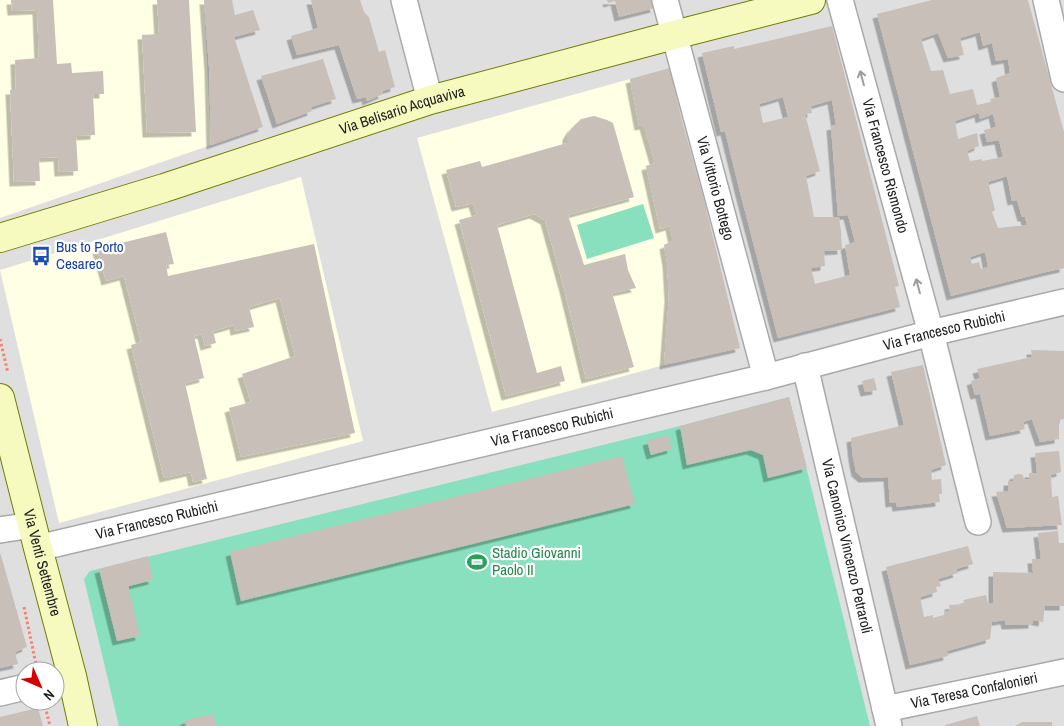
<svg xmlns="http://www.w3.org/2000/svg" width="1064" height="726" viewBox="0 0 1064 726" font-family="'Archivo Narrow',sans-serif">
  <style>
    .residential { fill: #e0dfdf; fill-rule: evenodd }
    .education { fill: #ffffe5 }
    .pitch { fill: #88e0be }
    .building { fill: #c7bfb8; fill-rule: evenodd; filter: url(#shadow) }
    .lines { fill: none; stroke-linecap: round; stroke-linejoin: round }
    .street-casing { stroke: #a9a9a9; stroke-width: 28 }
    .secondary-casing { stroke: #707d05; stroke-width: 30 }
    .path { stroke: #fa8072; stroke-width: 3; stroke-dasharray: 2.5 2.5; stroke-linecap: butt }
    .street { stroke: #fff; stroke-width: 25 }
    .secondary { stroke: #f7fabf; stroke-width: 28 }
    .oneway { stroke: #9c9c9c }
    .labels { text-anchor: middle; stroke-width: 4.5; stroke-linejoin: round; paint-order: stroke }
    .street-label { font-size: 15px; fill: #222; stroke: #fff }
    .transit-label { font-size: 15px; fill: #164399; stroke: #fff; text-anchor: start }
    .leisure-label { font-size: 15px; fill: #27864d; stroke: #fff; text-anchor: start }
  </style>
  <defs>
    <filter id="shadow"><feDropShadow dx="-4.5" dy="4.5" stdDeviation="0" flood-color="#0004"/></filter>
  </defs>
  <rect width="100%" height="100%" fill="#f2efe9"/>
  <path class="residential" d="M0,0h1064v726h-1064zM25,671h30v30h-30z"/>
  <path class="education" d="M0,0h204l7,145 -211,73z
    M630,79l9,47 5,-1 11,38 -9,3 14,62 10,-2 3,15 -9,4 3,17 2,35 -5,68 -172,47 -75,-274z
    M301,177l62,264 -304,82 -59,-253z"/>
  <path class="pitch" d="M643,204l11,34 -67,21 -10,-34z
    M789,397l81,329h-751l-35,-147 6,-8 590,-145z"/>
  <path class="building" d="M11,0h42l4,64 14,-1 1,10 31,-2 1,23h-11l2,41 -19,1 2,35 -19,1 -1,-15 -19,1 1,23 -26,1 -4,-92h6l-1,-30 24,-2 -2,-48 -25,1z
    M157,0h32l7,132 -49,1 -5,-98 17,-1z
    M204,0h28l3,15 18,-5 7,20 -26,7 29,90 -52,18 -2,-78z
    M311,0h49l4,12 5,5 10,35 6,-2 10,37 -13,4 1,3 -16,7 -1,-4 -9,2 -18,-54 -42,10 -6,-19 27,-8z
    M607,0h46l2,8 -36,9 -4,-16 -7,2z
    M932,0h96l36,132v136l-18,4 -95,24 -74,-282zM980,32l3,14 9,-3 4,18 12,-2 2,14 -14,5 4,19 -10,2 1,3 -14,3 -4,-16 -23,5 -7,-24 -12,1 -10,-32 17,-6 10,25 16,-3 -4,-17zM979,113l1,6 13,-5 3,13 -12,3 3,12 12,-2 4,17 -21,4v-2l-12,2 -3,-10 12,-5 -2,-13 -19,6 -3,-18zM1007,176l5,25 5,-1 5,17h3l2,8 -29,3 -6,-16 3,-2 -7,-28zM985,252l3,15 -7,2 -2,-7 -7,2 -2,-7z
    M832,26l67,260 -4,1 5,20 -122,31 -38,-146 -15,-61 -4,1 -19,-79 32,-7v3zM783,97l5,20 -25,6 -4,-19zM832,100l4,25 -5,1 7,90 10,-1 7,27 -10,3 5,30 -35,9 -4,-16 14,-2 -1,-15 18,-1 -1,-19 -2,-14h-25l-8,-41 14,-5 -15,-57 7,-1 -1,-7z
    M323,59l13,40 -25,8 1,4 -35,13 -16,-48z
    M670,68l11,49 22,79 37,152 -76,17 5,-68 -2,-35 -3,-17 9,-4 -3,-15 -10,3 -14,-63 9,-3 -11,-38 -5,1 -9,-47z
    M594,116l13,4 6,3 21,74 -66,18 16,50 41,-11 3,16 8,18 -24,5 22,74 -48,12 -22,-91 -19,-68 -11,-6 -37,11 40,148 24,-7 4,15 -59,15 -47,-176 18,-5 -4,-12 -17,4 -10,-37 34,-9 2,6 85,-24v-7l4,-7 10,-10z
    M166,232l8,32 -8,1 2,11 146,-32 41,189 -114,24 -12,-49 22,-6 -9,-28 53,-18 -15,-58 -31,9 5,20 -19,4 -1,-6 -21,6 3,12 -11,3 -3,-12 -8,2 10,42 -19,5 22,96 -14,3 -2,-10 -27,6 -33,-133 10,-3 -17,-66 -18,5 -9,-32z
    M1031,350l33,1v68l-5,1v19l-19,3 -8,-23 -9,3 2,7 -35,7 -10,-42 -5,1 -4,-14 9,-3 -3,-9 55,-12z
    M923,365l23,100 -15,5 1,10 9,-1 1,15h-3l1,8 -43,5 -1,-5 -6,1 -2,-26 -25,1 -7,-6 -3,-15 -2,-19 53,-13 -13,-53z
    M874,378l3,12 -12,2 -3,-11z
    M789,397l18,71 -39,10 -5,-23 -12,-5 -64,15 -7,-39z
    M668,435l4,14 -21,6 -4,-14z
    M1059,451l2,21 -10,3 1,22 6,-1 4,29 -55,3 -11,-36 12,-1v-10h5l1,-6 5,-1 4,1 1,5 5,-1v-6h8l-2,-20z
    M622,456l13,48 -394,97 -11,-49z
    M1058,531l1,12h5v63h-19l-2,16 -10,-2v4l-27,1 -1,-5 -13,2 -2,17 -43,12 1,5 -38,9 -24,-98 82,-21 5,18 -17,5 2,4 -20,6 3,7 -5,1 1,5 -17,5 4,20 9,-2v3l11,-3v-3l6,-1 -1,-6 16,-1 -2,-4 23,-5 2,9 5,-1v-31l40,1 -1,-14h9l-3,-26z
    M0,552l27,95 -12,5 3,12 -18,4z
    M148,556l5,24 -24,6v3l11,47 -23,5 -18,-72z
    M38,708l5,18h-43v-9z
    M213,714l3,12h-30l-1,-6z
    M977,716l3,10h-35v-1z
    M1022,722h30v4h-37z"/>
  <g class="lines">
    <defs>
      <g id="street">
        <path d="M404,0l26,100"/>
        <path id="s1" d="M665,0l101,377"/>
        <path id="s2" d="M840,0l91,333 47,189"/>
        <path d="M1046,0l18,79"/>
        <path id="s3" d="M805,366l84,360"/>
        <path d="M0,530l32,-5"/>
        <path id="s4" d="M38,548l728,-171 165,-44 133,-31"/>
        <path d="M0,693l25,-6"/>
        <path id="s5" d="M885,709l179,-37"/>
      </g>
      <g id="secondary">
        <path id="s6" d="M0,238l164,-50 266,-88 244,-65 137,-35"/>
        <path id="s7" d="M0,398l38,150 34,128 11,50"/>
      </g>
    </defs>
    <use href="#street" class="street-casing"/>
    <use href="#secondary" class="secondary-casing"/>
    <path class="path" d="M0,339l8,34
      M24,607l12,57
      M44,702l6,24"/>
    <use href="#street" class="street"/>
    <use href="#secondary" class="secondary"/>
  </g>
  <defs><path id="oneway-shaft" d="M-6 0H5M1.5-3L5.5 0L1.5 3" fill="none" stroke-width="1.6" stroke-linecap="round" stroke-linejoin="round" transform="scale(1.25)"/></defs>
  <g class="oneway">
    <use href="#oneway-shaft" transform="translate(862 78) rotate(-105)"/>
    <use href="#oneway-shaft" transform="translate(918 286) rotate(-105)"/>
  </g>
  <defs>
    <symbol id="bus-bare" viewBox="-9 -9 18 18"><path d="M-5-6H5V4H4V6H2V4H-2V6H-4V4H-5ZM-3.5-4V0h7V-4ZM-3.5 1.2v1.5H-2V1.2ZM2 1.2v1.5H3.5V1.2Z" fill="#1a4fb4" stroke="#fff" stroke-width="2.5" paint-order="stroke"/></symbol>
    <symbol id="stadium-bare" viewBox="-9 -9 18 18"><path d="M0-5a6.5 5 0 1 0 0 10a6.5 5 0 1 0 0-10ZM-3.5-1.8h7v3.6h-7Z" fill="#2e9e5b" stroke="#fff" stroke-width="2.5" paint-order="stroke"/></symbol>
  </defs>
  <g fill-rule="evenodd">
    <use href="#bus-bare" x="27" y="242" width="28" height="28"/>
    <use href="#stadium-bare" x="463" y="548" width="28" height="28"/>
  </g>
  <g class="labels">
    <g class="street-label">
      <text dy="5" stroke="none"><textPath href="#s6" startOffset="422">Via Belisario Acquaviva</textPath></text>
      <text dy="5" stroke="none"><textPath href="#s2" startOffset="172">Via Francesco Rismondo</textPath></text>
      <text dy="5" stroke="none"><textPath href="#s1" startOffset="195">Via Vittorio Bottego</textPath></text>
      <text dy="5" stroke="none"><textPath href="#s4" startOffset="932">Via Francesco Rubichi</textPath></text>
      <text dy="5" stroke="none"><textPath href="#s4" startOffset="528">Via Francesco Rubichi</textPath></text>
      <text dy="5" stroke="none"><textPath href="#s4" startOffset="122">Via Francesco Rubichi</textPath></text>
      <text dy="5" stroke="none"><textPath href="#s3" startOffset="185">Via Canonico Vincenzo Petraroli</textPath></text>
      <text dy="5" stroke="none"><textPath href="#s7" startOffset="170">Via Venti Settembre</textPath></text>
      <text dy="5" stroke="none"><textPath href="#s5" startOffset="91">Via Teresa Confalonieri</textPath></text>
    </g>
    <g class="transit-label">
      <text x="56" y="252">Bus to Porto<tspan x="56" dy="17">Cesareo</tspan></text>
    </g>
    <g class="leisure-label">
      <text x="492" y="558">Stadio Giovanni<tspan x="492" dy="17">Paolo II</tspan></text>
    </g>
  </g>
  <g transform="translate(40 686) rotate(135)"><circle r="24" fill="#ffffff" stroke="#a7a7a7"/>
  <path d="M0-4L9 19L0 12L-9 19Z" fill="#d40000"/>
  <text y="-8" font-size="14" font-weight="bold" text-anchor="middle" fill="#222222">N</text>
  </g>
</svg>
